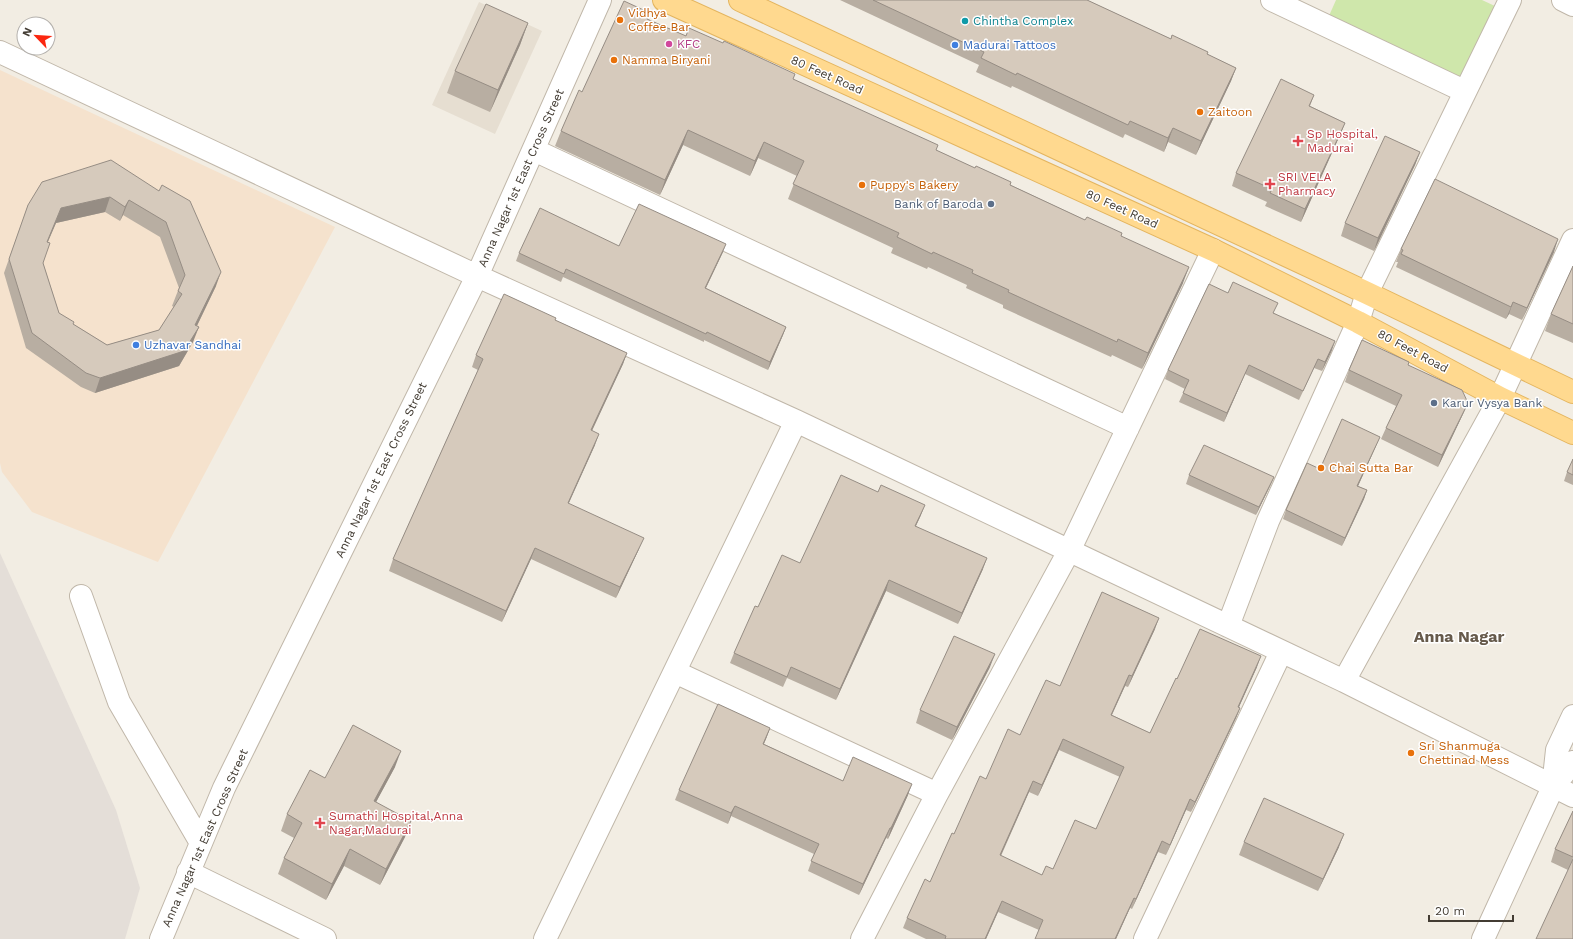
<svg xmlns="http://www.w3.org/2000/svg" width="1573" height="939" viewBox="0 0 1573 939" font-family="'Work Sans',sans-serif">
  <style>
    .residential { fill: #e6ded1 }
    .commercial { fill: #f5e2cd }
    .industrial { fill: #e4ded8 }
    .green { fill: #cfe7ab }
    .lines { fill: none; stroke-linecap: round; stroke-linejoin: round }
    .minor-casing { stroke: #c0b7a9; stroke-width: 24 }
    .major-casing { stroke: #e4b55f; stroke-width: 24 }
    .minor { stroke: #fff; stroke-width: 22 }
    .major { stroke: #ffd98f; stroke-width: 22 }
    .wall { fill: #b8aea2; fill-rule: evenodd }
    .shaded-wall { fill: #968d84 }
    .building { fill: #d6cabc; stroke: #968d84; fill-rule: evenodd }
    .food-dot { fill: #e8710a; stroke: #fff; stroke-width: 1.5 }
    .culture-dot { fill: #0f9aa8; stroke: #fff; stroke-width: 1.5 }
    .hotel-dot { fill: #d1479c; stroke: #fff; stroke-width: 1.5 }
    .shop-dot { fill: #3f7fe0; stroke: #fff; stroke-width: 1.5 }
    .health-dot { fill: #e0444e; stroke: #fff; stroke-width: 1.5 }
    .service-dot { fill: #5c6f8a; stroke: #fff; stroke-width: 1.5 }
    .labels { text-anchor: middle; stroke-width: 3; stroke-linejoin: round; paint-order: stroke }
    .food-label { font-size: 12px; fill: #c56008; stroke: #fff; text-anchor: start }
    .culture-label { font-size: 12px; fill: #0d838f; stroke: #fff; text-anchor: start }
    .hotel-label { font-size: 12px; fill: #b23c85; stroke: #fff; text-anchor: start }
    .shop-label { font-size: 12px; fill: #366cbe; stroke: #fff; text-anchor: start }
    .street-label { font-size: 12px; fill: #433c33; stroke: #fff }
    .health-label { font-size: 12px; fill: #be3a42; stroke: #fff; text-anchor: start }
    .service-label { font-size: 12px; fill: #4e5e75; stroke: #fff; text-anchor: end }
    .district-label { font-size: 16px; font-weight: bold; fill: #665a4b; stroke: #fff }
  </style>
  <rect width="100%" height="100%" fill="#f2ede3"/>
  <path class="residential" d="M479,2l63,29 -47,103 -63,-29z"/>
  <path class="commercial" d="M0,70l335,157 -177,335 -126,-50 -30,-40 -2,-9z"/>
  <path class="industrial" d="M0,553l116,257 24,78 -15,51h-125z"/>
  <path class="green" d="M1336,0h146l15,7 -46,90 -130,-63z"/>
  <g class="lines">
    <defs>
      <path id="minor" d="M1272,0l192,91
        M1563,0l10,5
        M0,52l477,224 319,145 548,260 229,115
        M534,150l594,278
        M81,596l38,106 82,141
        M1228,626l40,-105 90,-199 9,-29 143,-293
        M675,672l262,122 -75,145
        M1344,681l156,-283 73,-158
        M1553,787l4,-37 16,-34
        M937,794l132,-243 144,-301
        M188,872l137,67
        M161,939l63,-151 253,-512 123,-276
        M545,939l251,-518
        M1145,939l136,-287
        M1483,939l70,-152 20,-25"/>
      <path id="major" d="M664,0l549,250 145,72 142,76 73,35
        M740,0l627,293 206,99"/>
    </defs>
    <use href="#minor" class="minor-casing"/>
    <use href="#major" class="major-casing"/>
    <use href="#minor" class="minor"/>
    <use href="#major" class="major"/>
  </g>
  <path class="wall" d="M840,0h247l84,39 36,15 29,14 -5,13 -35,74 -28,-13 -4,10 -39,-18 -2,4 -111,-52 -1,2 -35,-16 3,-7z
    M647,19l39,17 107,43 143,71 149,70 36,16 62,47 -41,86 -30,-14 -1,2 -108,-49v-3l-37,-17 1,-3 -39,-18 -1,2 -36,-16 2,-5 -105,-49 9,-23 -39,-18 -8,18 -67,-31 -23,50 -105,-49 6,-15 21,-39z
    M528,23l-8,22 -30,67 -43,-19 8,-22z
    M1314,95l-4,11 35,17 -5,12 -39,87 -36,-16 2,-4 -35,-16 4,-13z
    M1420,152l-5,13 -41,86 -33,-15 4,-13z
    M159,191l57,95 -19,40 -4,16 -14,24 -84,27 -14,-6 -55,-39 -22,-75 24,-68zM105,212l15,9 3,-6 37,22 19,51 -7,18 2,1 -15,23 -52,15 -34,-21 -14,-11 -16,-50 5,-21 8,-19z
    M619,246l104,6 -17,36 80,39 -3,8 -15,35 -64,-30v2l-141,-65 -2,5 -45,-21 3,-8z
    M1401,249l153,3 -32,68 -13,-6 -3,5 -110,-52 2,-5h-2z
    M1573,266v77l-28,-12 6,-17z
    M1228,293l46,20 58,37 -10,21 -8,-3 -15,32 -54,-26 -21,48 -45,-20 6,-13 -20,-10 3,-9z
    M555,320l72,33 -4,11 -31,67 3,14 -27,59 71,45 -23,49 -85,-39 -29,63 -113,-51 4,-12 85,-189 -6,-3 4,-12z
    M1408,365l60,38 -5,11 -25,53 -57,-28 15,-33 -51,-24 4,-12z
    M1376,446l-18,40 9,4 -3,9 -22,47 -59,-27 3,-9 34,-41z
    M1573,459v26l-9,-4 3,-9z
    M1189,475l85,2 -4,9 -14,29 -70,-31z
    M921,515l-5,11 67,43 -25,55 -72,-33 -50,109 -49,-22 -4,9 -53,-24 4,-10 24,-46z
    M1155,629l-27,58 -3,-1 -13,29 38,18 27,-54 80,-12 -18,40 1,1 -4,10 -45,94 -5,-2 -20,45 -8,-3 -26,57 -2,-1 -14,31h-81l4,-9 -41,-18 -12,27h-60l-23,-11 4,-10 23,-36 24,-48 32,-55 34,-44 40,-49zM1059,750l61,27 -24,52 -43,40 -11,6 -41,-19 28,-64 9,4z
    M990,667l-38,73 -36,-17 4,-13z
    M770,728l-6,16 79,37 65,14 -20,44 -2,-1 -27,57 -51,-24 6,-17 -83,-38 -3,8 -53,-24 4,-10z
    M395,767l-19,35 29,35 -25,48 -36,-19 -18,34 -48,-26 6,-16 10,-20 -13,-7 6,-17 38,-36z
    M1573,811v128l-5,-69 -17,-8 4,-13z
    M1244,842l95,5 -21,44 -79,-36z"/>
  <path class="shaded-wall" d="M528,23l-8,22 -30,67 8,-22z
    M1236,68l-5,13 -35,74 5,-14z
    M1345,123l-5,12 -39,87 4,-13z
    M1173,128l-5,14 -4,10 4,-14z
    M688,130l-5,15 -23,50 5,-15z
    M764,142l-6,16 -8,18 5,-15z
    M1420,152l-5,13 -41,86 4,-13z
    M110,197l-5,15 -49,11 -15,34 6,-15 14,-34z
    M129,200l-6,15 -3,6 5,-14z
    M1558,239l-4,13 -32,68 5,-12z
    M726,244l-3,8 -21,44 3,-8z
    M1189,267l-6,16 -41,86 6,-16z
    M221,272l-5,14 -26,54 5,-15z
    M1513,302l-4,12 -3,5 5,-12z
    M199,327l-6,15 -14,24 -84,27 5,-15z
    M786,327l-3,8 -15,35 2,-8z
    M1335,341l-3,9 -10,21 3,-9z
    M627,353l-4,11 -36,77 4,-11z
    M1249,365l-4,9 -21,48 3,-9z
    M1468,403l-5,11 -25,53 4,-12z
    M599,434l-4,11 -31,69 4,-11z
    M1380,437l-4,9 -22,49 3,-9z
    M1274,477l-4,9 -14,29 3,-8z
    M1367,490l-3,9 -22,47 3,-8z
    M925,505l-4,10 -10,21 4,-10z
    M644,538l-5,11 -23,49 4,-11z
    M535,548l-4,11 -29,63 4,-11z
    M987,558l-4,11 -25,55 4,-11z
    M889,580l-3,11 -50,109 4,-11z
    M1159,618l-4,11 -27,58 4,-11z
    M995,654l-5,13 -38,73 5,-13z
    M1261,656l-4,11 -23,51 4,-11z
    M1129,675l-4,11 -18,39 4,-10z
    M1240,708l-4,10 -45,94 4,-10z
    M770,728l-4,11 -7,15 4,-10z
    M1063,739l-4,11 -21,46 4,-11z
    M401,751l-6,16 -27,50 6,-16z
    M1033,781l-4,11 -33,74 4,-11z
    M912,784l-4,11 -20,44 3,-11z
    M1190,799l-4,11 -20,45 4,-10z
    M735,806l-4,10 -3,8 3,-11z
    M411,821l-6,16 -25,48 6,-16z
    M890,828l-4,10 -27,57 4,-11z
    M1344,834l-5,13 -21,44 5,-12z
    M1162,841l-4,11 -26,57 4,-10z
    M350,849l-6,17 -18,34 6,-16z
    M1134,898l-4,10 -14,31h-1z
    M1002,901l-4,11 -12,27h-1z"/>
  <path class="building" d="M873,0h214l84,39 1,-4 36,17 -1,2 29,14 -35,73 -28,-13 -5,10 -38,-17 -2,4 -111,-52 -1,2 -35,-17 3,-6z
    M624,1l26,12 -3,6 39,17 3,-8 34,15 1,-2 71,33 -2,5 145,66 -2,5 39,18 1,-2 35,16 -1,3 75,35 2,-3 35,16 -1,3 68,31 -41,86 -30,-14 -1,3 -109,-50 1,-2 -37,-17 1,-3 -40,-18 -1,2 -35,-17 2,-4 -106,-49 11,-23 -40,-19 -9,19 -67,-31 -23,50 -104,-49 18,-41 3,2z
    M486,4l42,19 -30,67 -43,-19z
    M1281,79l33,16 -5,11 36,17 -40,86 -35,-16 2,-4 -36,-16z
    M1385,136l35,16 -42,86 -33,-15z
    M111,160l48,31 3,-6 28,16 31,71 -26,53 4,2 -15,24 -84,27 -14,-5 -54,-40 -23,-74 19,-54 14,-23zM110,197l15,10 4,-7 37,22 19,53 -7,16 4,3 -23,36 -52,15 -34,-21 1,-2 -15,-9 -16,-50 7,-20 -3,-1 14,-34z
    M1435,179l123,60 -31,69 -14,-6 -2,5 -110,-53 2,-4 -2,-1z
    M639,204l87,40 -21,44 81,39 -16,35 -63,-30 -1,2 -140,-65 -2,5 -45,-21 21,-45 79,38z
    M1573,266v58l-22,-10z
    M1233,282l45,21 -5,10 62,28 -10,21 -7,-3 -15,32 -54,-26 -22,48 -44,-20 6,-13 -21,-10 41,-86 19,9z
    M504,294l52,24 -1,2 72,33 -36,77 8,4 -31,69 76,35 -24,49 -85,-39 -29,63 -113,-52 90,-200 -7,-4z
    M1362,340l47,22 -1,3 54,25 6,13 -26,52 -56,-27 16,-33 -53,-25z
    M1342,419l38,18 -23,49 10,4 -22,48 -59,-28 21,-47 13,6z
    M1204,445l70,32 -15,30 -70,-32z
    M1573,459v16l-6,-3z
    M841,475l37,17 3,-7 44,20 -10,21 72,32 -25,55 -73,-33 -49,109 -49,-22 -4,10 -53,-24 21,-47 3,1 24,-52 18,8z
    M1102,592l57,26 -27,58 -3,-1 -18,40 39,18 26,-55 1,1 23,-50 61,27 -23,51 2,1 -45,94 -5,-3 -20,46 -8,-4 -26,58 -2,-1 -19,41h-80l8,-19 -41,-19 -17,38h-40l1,-3 -39,-18 18,-39 5,3 22,-49 2,1 26,-58 6,3 22,-50 12,6 26,-55 14,6zM1063,739l61,28 -28,62 -21,-9 -22,49 -7,-3 -4,9 -42,-20 33,-74 9,4z
    M954,636l41,18 -38,73 -37,-17z
    M718,704l52,24 -7,16 80,37 10,-24 59,27 -21,44h-1l-27,56 -52,-23 8,-17 -84,-38 -4,7 -52,-23z
    M353,725l48,26 -27,50 37,20 -25,48 -36,-20 -18,35 -48,-26 18,-35 -15,-9 23,-44 15,8z
    M1264,798l80,36 -21,45 -79,-37z
    M1573,811v46l-18,-8z
    M1573,859v80h-37z"/>
  <g class="food-dot">
    <circle cx="620" cy="20" r="4"/>
    <circle cx="614" cy="60" r="4"/>
    <circle cx="1200" cy="112" r="4"/>
    <circle cx="862" cy="185" r="4"/>
    <circle cx="1321" cy="468" r="4"/>
    <circle cx="1411" cy="753" r="4"/>
  </g>
  <circle class="culture-dot" cx="965" cy="21" r="4"/>
  <circle class="hotel-dot" cx="669" cy="44" r="4"/>
  <g class="shop-dot">
    <circle cx="955" cy="45" r="4"/>
    <circle cx="136" cy="345" r="4"/>
  </g>
  <g class="health-dot">
    <path d="M1296 135h4v4h4v4h-4v4h-4v-4h-4v-4h4z"/>
    <path d="M1268 178h4v4h4v4h-4v4h-4v-4h-4v-4h4z"/>
    <path d="M318 817h4v4h4v4h-4v4h-4v-4h-4v-4h4z"/>
  </g>
  <g class="service-dot">
    <circle cx="991" cy="204" r="4"/>
    <circle cx="1434" cy="403" r="4"/>
  </g>
  <g class="labels">
    <g class="food-label">
      <text x="628" y="17">Vidhya<tspan x="628" dy="14">Coffee Bar</tspan></text>
      <text x="622" y="64">Namma Biryani</text>
      <text x="1208" y="116">Zaitoon</text>
      <text x="870" y="189">Puppy's Bakery</text>
      <text x="1329" y="472">Chai Sutta Bar</text>
      <text x="1419" y="750">Sri Shanmuga<tspan x="1419" dy="14">Chettinad Mess</tspan></text>
    </g>
    <g class="culture-label">
      <text x="973" y="25">Chintha Complex</text>
    </g>
    <g class="hotel-label">
      <text x="677" y="48">KFC</text>
    </g>
    <g class="shop-label">
      <text x="963" y="49">Madurai Tattoos</text>
      <text x="144" y="349">Uzhavar Sandhai</text>
    </g>
    <g class="street-label">
      <text transform="translate(827 75) rotate(24)" y="4">80 Feet Road</text>
      <text transform="translate(521 178) rotate(-66)" y="4">Anna Nagar 1st East Cross Street</text>
      <text transform="translate(1122 209) rotate(24)" y="4">80 Feet Road</text>
      <text transform="translate(1413 351) rotate(28)" y="4">80 Feet Road</text>
      <text transform="translate(381 470) rotate(-64)" y="4">Anna Nagar 1st East Cross Street</text>
      <text transform="translate(205 838) rotate(-66)" y="4">Anna Nagar 1st East Cross Street</text>
    </g>
    <g class="health-label">
      <text x="1307" y="138">Sp Hospital,<tspan x="1307" dy="14">Madurai</tspan></text>
      <text x="1278" y="181">SRI VELA<tspan x="1278" dy="14">Pharmacy</tspan></text>
      <text x="329" y="820">Sumathi Hospital,Anna<tspan x="329" dy="14">Nagar,Madurai</tspan></text>
    </g>
    <g class="service-label">
      <text x="983" y="208">Bank of Baroda</text>
      <text x="1442" y="407" text-anchor="start">Karur Vysya Bank</text>
    </g>
    <g class="district-label">
      <text x="1459" y="642">Anna Nagar</text>
    </g>
  </g>
  <g transform="translate(36 36) rotate(295)"><circle r="19" fill="#ffffff" stroke="#b4b1ad"/>
  <path d="M0-3L7 15L0 10L-7 15Z" fill="#fb2710"/>
  <text y="-6" font-size="11" font-weight="bold" text-anchor="middle" fill="#433c33">N</text>
  </g>
  <path d="M1429 915v6h84v-6" fill="none" stroke="#433c33" stroke-width="2"/>
  <text x="1435" y="915" font-size="12" fill="#433c33" stroke="#ffffff" stroke-width="3" paint-order="stroke">20 m</text>
</svg>
